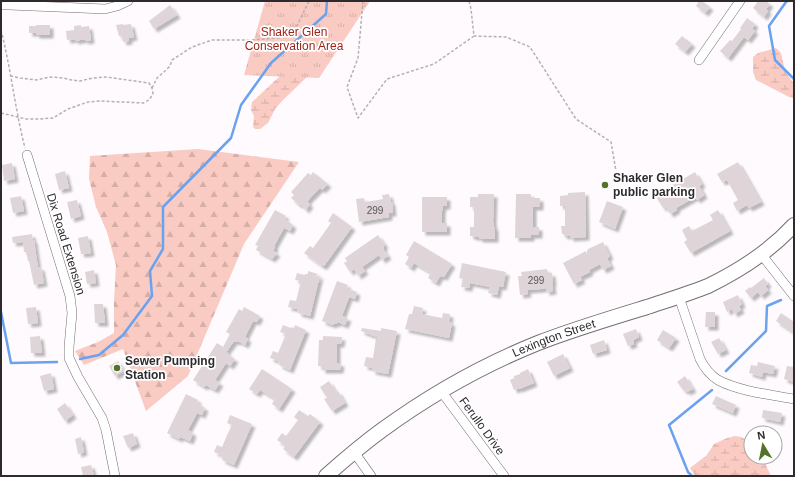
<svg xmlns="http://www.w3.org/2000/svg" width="795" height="477" viewBox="0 0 795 477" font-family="Arial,sans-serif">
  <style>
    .forest { fill: url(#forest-firs) }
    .wetland { fill: url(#wetland-marsh) }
    .park { fill: url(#park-tufts) }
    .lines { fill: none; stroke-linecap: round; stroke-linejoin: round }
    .stream { stroke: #6aa2f0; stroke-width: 2.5 }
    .building { fill: #dfd5d8; filter: url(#shadow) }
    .street-casing { stroke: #736e74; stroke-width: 10 }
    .primary-casing { stroke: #736e74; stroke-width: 16 }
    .path { stroke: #b4b0b4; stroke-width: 1.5; stroke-dasharray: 3 2; stroke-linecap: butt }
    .street { stroke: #fff; stroke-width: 9 }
    .primary { stroke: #fff; stroke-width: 14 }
    .poi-dot { fill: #547329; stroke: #fff; stroke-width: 1.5 }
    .labels { text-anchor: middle; stroke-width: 3.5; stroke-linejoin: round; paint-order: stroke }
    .number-label { font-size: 10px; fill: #5a5658 }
    .park-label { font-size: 12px; fill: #9e241a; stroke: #fff }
    .poi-label { font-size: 12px; font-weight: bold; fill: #2e2b2e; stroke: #fff; text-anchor: start }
    .street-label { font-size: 12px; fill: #2e2b2e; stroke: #fff }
  </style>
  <defs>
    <pattern id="forest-firs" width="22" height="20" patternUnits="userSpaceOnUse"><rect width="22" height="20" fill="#f9cbc3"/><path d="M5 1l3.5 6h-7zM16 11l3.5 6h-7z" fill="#d6aea8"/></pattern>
    <pattern id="wetland-marsh" width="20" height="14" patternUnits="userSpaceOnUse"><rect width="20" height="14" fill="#f9cbc3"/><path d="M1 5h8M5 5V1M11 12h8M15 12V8" fill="none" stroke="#d6aea8"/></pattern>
    <pattern id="park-tufts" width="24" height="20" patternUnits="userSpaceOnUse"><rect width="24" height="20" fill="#f9cbc3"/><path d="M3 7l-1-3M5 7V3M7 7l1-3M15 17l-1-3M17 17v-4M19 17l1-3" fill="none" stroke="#d6aea8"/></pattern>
    <filter id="shadow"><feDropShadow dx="3.5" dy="3.5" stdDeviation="1" flood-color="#0004"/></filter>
  </defs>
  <rect width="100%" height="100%" fill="#fefafe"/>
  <path class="forest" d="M198,149l101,13 -55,82 -56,132 -42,35 -23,-62 -39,16 -9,-14 23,-9 16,-9v-31l2,-37 -9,-33 -11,-25 -7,-28 1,-23z"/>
  <path class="wetland" d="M776,48l5,5 4,18 7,10 2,2v15l-5,-1 -33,-17 -3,-8v-15l5,-4z
    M295,60l15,14 -28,27 -7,8 -7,14 -8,6h-5l-2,-2 1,-11 -3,-6 1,-8 27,-25z
    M735,436l6,1 10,5v15h11l9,19h-76l-5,-8 17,-13 7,-11 13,-6z"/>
  <path class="park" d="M265,1h105l-51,77 -75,-3z"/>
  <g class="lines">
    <path class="stream" d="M788,1l-2,1 -17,24 6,34 19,19
      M1,312l10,51 46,-1
      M80,359l19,-4 24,-20 29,-39 -2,-25 13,-22v-42l68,-69 10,-33 30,-42 55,-49 1,-13
      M726,371l40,-40 1,-25 14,-6
      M692,476l-4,-4 -19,-47 43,-35"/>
  </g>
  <path class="building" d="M699,1h3l8,6 -5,6 -9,-7z
    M758,1h8l4,3 -4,5 2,2 -4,6 -11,-9z
    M170,5l7,10 -23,14 -5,-8z
    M747,18l8,6 -3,5 3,2 -7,9 -4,-3 -16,21 -8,-7 10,-11 2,1 9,-12 -1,-1z
    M123,24v1l8,-1 3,13 -5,1v3l-6,1 -1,-6h-3l-3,-11z
    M36,25h14v10h-14v-2h-7v-7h7z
    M81,25v2l8,-1 2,14 -6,1v-2l-10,2v-2l-8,1 -1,-9 8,-1v-4z
    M682,36l10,8 -7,8 -10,-8z
    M738,162l23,40 -12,6 -2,-3 -10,6 -4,-8 5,-3 -11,-20 -5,2 -5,-8z
    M12,163l3,16 -11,2 -2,-16z
    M65,171l4,17 -10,2 -4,-16z
    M313,172l15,12 -6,6 -2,-2 -10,10 -3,4 3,2 -4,6 -6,-6 -1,1 -8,-7 3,-3 -3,-3 17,-19 3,2z
    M695,172l7,12 -3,2 5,9 -7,5 -2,-3 -19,11 1,2 -7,4 -4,-7 -3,1 -8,-13z
    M585,192l1,45 -16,1v-3l-6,1v-2h-2l-1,-8h4v-20h-5v-10l8,-1v-2z
    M389,194l2,8h1l1,11h-4v4l-30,5 -3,-23 8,-1 1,4 13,-2 5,-1 -1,-4z
    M478,194h16l-1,27 1,6h1v12h-16v-2h-6v-1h-3v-9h4v-20h-4v-10h8z
    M516,194h15v4h9v9h-7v20h6v8h-8v3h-16z
    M21,196l3,15 -11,2 -3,-15z
    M422,197h25v9h-4l-1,5v12h5v9h-25z
    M77,200l4,16 -10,3 -4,-17z
    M607,201l16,6 -8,22 -16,-7z
    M275,210l11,6 -2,2 2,1v1l7,5 -3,6 -6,-3 -10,18 1,1 -2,4 4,2 -5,6 -16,-9 2,-4 -3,-1z
    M718,210l12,21 -39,22 -7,-11 3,-2 -5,-10 7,-4 3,5 21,-11 -3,-5z
    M333,213l19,14 -28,39h-2l-18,-13 6,-7 3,2 18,-25 -3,-2z
    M32,234l1,6h1l4,28 3,-1 3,16 -10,2 -5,-24h-1l-2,-9h-2l-1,-10 -10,1 -1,-6z
    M378,235l7,10 -2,1 1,2 -1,1 5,7 -6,4 -3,-5 -17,12 3,4 -7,5 -4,-7 -4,3 -6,-9 3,-2 -2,-3z
    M88,236l3,17 -10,1 -3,-16z
    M414,241l38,23 -8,13 -4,-1 -4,7 -8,-5 3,-5 -17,-10 -3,5 -6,-4 4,-7 -3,-2z
    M603,242l7,14 -3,2 4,8 -8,4 -3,-6 -11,6 1,2 -10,5 2,3 -8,4 -11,-21 23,-12v3l2,-5z
    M462,263l44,9 -3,15 -4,-1 -2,9 -9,-2 2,-6 -20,-4 -1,5 -8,-1 2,-8 -4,-1z
    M547,269l1,4h4l1,10h-1l1,8 -7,1v-4l-5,1 -14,1 1,4 -8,1 -2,-19h4l-1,-4z
    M94,270l2,13 -9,1 -2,-12z
    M308,271l10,3 -4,5 6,-4 -10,41 -12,-3 1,-2 -2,-1v-1l-9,-2 2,-7 6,1 5,-20 -6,-1 2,-7 8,2v-1h3z
    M764,278l4,6 -3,2 3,4 -7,6 -3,-4 -7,6 -6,-7 5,-4 1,1z
    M337,281l11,4 -1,2 2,1v1l8,3 -2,7 -6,-2 -7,19 6,2 -3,7 -8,-3v2l-3,-1 -1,2 -11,-4z
    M738,295l4,9 -3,2 2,4 -7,4 -2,-5 -5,3 -4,-10z
    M94,304h9l2,19h-10z
    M414,306l9,2 -1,6 20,4 1,-5 7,1 -1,8 3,1 -3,15 -44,-9 4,-15h3z
    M36,307l2,16 -10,1 -2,-16z
    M244,307l16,9 -3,6 -4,-1 -8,16 3,2 -3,6 -7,-4 -1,1 -3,-1 -8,11 3,2 -1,1 7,4 -5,7 -4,-3 -11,17 5,3 -5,7 -9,-5 -2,2 -11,-7 24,-37 6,4 7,-13 -4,-2 13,-23 3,2z
    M706,312h9v15h-10z
    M781,313l13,9v11l-18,-12z
    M283,325l8,3v-1l3,1 1,-3 11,5 -16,40 -11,-5 1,-2 -2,-1v-1l-8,-3 3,-7 5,2 8,-19 -6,-2z
    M362,328l19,3v-3l16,3 -9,43 -16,-3 1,-3 -9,-2 2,-9 7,1 3,-20 6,1 -21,-8z
    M636,329l3,8 -6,3 1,4 -6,2 -5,-12z
    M663,330l13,8 -7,10 -12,-8z
    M40,336l2,17h-11l-1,-16z
    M323,336l19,1 -1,7h-4v19h4l-1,7h-18v-4h-4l1,-26h4z
    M719,338l7,12 -8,4 -7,-12z
    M604,340l3,10 -14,4 -3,-9z
    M563,354l7,14 -16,8 -7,-14z
    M118,361l6,10 -9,5 -6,-10z
    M758,362l17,4 -2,8 -10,-2 -1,5 -13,-4 2,-8 6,1z
    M787,366l7,1v15l-10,-3z
    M262,369l30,20 -13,20 -7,-5 3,-5 -15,-9 -3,4 -8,-5z
    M528,369l6,14 -15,6v-1l-5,2 -4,-10 4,-2v-2l6,-2v-1z
    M51,373l3,16 -10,2 -4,-15z
    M685,376l8,13 -6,3 -1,-2 -2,1 -7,-9z
    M329,381l7,11 2,-1 7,12 -13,8 -8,-12 3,-1 -7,-11z
    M186,394l12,6 -1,2 2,1v1l6,4 -3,7 -5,-2 -9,17 5,3 -3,8 -10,-4 -1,2 -12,-6z
    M716,396l20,9 -3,8 -21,-9z
    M65,403l8,12 -8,6 -8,-12z
    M299,410l9,6 2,-2 10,8 -26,35 -11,-8 2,-2 -2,-2v-1l-6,-4 5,-7 4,3 12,-16 -4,-3z
    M763,410l19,3 -2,9 -18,-4z
    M230,415l22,9 -18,41 -12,-5 1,-3 -3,-1 1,-1 -7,-3 3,-7 5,2 6,-14 4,-8 -5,-2z
    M133,433l4,11 -9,4 -5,-12z
    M81,437l3,15 -6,2 -3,-15z
    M91,465l3,11h-11l-2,-9z"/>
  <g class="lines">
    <defs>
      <path id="street" d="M1,5h8l96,4 12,-3 11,-5
        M699,60l41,-59
        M27,155l43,141 2,17 -3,34v11l9,19 24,41 4,12 9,46
        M761,254l33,42
        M679,297l21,62c4,8 10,16 18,21 20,11 54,15 76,19
        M441,391l63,85
        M354,452l17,24"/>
      <g id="primary">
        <path id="s1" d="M326,476c18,-16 37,-32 56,-46 48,-35 101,-65 156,-87 36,-14 73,-25 109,-36 21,-7 41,-13 61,-21 31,-15 62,-35 86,-61"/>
      </g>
    </defs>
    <use href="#street" class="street-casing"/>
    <use href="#primary" class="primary-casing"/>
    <path class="path" d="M363,1l-5,57 -11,29 11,31 29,-39 47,-15 40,-28
      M469,1l2,8 3,27 32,1 24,10 46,72 35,23 5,29
      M1,30c10,39 14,79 24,118
      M152,88l5,-10 8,-7 5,-5 2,-6 20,-13 20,-7h40l36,-3 7,-7 14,-29
      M1,113l25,6h13l14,-1 15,-9 20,-7 13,-1 42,2 6,-3 4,-6 -1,-6 -3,-5 -43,-6 -13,1 -13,3 -8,-1 -9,-2 -13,-1 -14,3 -16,-2 -9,-2"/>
    <use href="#street" class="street"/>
    <use href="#primary" class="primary"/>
  </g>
  <g class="poi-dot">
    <circle cx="605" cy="185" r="4"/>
    <circle cx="117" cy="368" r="4"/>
  </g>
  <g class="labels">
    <g class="number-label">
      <text x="375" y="214">299</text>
      <text x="536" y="284">299</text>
    </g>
    <g class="park-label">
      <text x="294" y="36">Shaker Glen<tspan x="294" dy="14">Conservation Area</tspan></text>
    </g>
    <g class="poi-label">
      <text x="613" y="182">Shaker Glen<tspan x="613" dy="14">public parking</tspan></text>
      <text x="125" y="365">Sewer Pumping<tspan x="125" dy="14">Station</tspan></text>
    </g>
    <g class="street-label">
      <text transform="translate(66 244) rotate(73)" y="4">Dix Road Extension</text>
      <text dy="4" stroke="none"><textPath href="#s1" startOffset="268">Lexington Street</textPath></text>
      <text transform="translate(482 426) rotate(54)" y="4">Ferullo Drive</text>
    </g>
  </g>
  <rect width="795" height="477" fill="none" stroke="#2e2b2e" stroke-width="4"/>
  <g transform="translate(763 445) rotate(350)"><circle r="19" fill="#ffffff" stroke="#abaaab"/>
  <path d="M0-3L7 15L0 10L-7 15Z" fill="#547329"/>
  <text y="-6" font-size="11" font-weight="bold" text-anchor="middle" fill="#2e2b2e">N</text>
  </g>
</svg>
